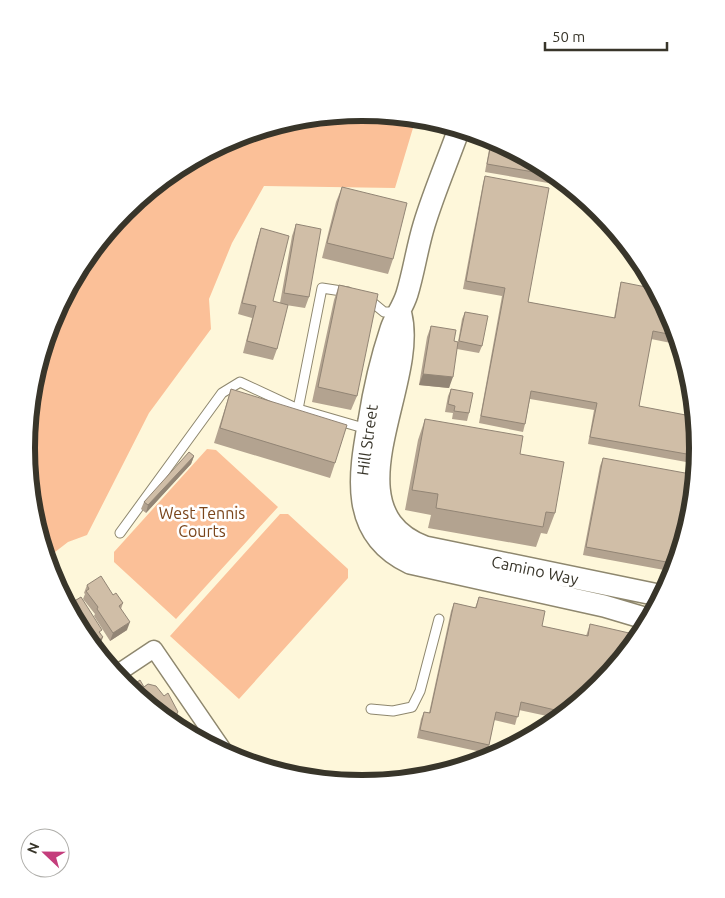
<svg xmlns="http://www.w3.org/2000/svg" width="725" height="898" viewBox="0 0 725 898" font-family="Ubuntu,sans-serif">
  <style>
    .green { fill: #fbc098 }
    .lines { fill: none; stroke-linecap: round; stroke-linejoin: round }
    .service-casing { stroke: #8e876e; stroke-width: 11 }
    .minor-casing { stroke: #8e876e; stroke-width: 19 }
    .tertiary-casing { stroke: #8e876e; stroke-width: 24 }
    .service { stroke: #fff; stroke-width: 9 }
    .minor { stroke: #fff; stroke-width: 16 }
    .tertiary { stroke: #fff; stroke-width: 21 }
    .wall { fill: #b3a390 }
    .shaded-wall { fill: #928575 }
    .building { fill: #d0bea7; stroke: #928575 }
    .labels { text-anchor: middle; stroke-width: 5; stroke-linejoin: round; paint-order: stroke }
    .street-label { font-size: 16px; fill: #38352a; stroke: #fff }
    .park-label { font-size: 16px; fill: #7a451b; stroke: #fff }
    .rim { fill: none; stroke: #38352a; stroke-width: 6 }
  </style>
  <rect width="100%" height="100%" fill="#fef7da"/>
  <path class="green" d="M363,113l53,5 -21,70 -131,-2 -32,57 -23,56 2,30 -62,84 -62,122 -19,7 -22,17c-11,-36 -21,-74 -20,-112 6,-136 80,-254 208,-308 41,-18 85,-22 129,-26z
    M207,449l9,1 62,57 -102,112 -62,-57v-10z
    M280,514h8l60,55v9l-109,121 -69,-63z"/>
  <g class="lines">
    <defs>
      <path id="service" d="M367,298l17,14h13
        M298,409l24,-121 26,4
        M120,533l102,-140 18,-11 58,27 69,20
        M371,709l22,2 19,-4 8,-16 19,-72"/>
      <path id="minor" d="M115,675l39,-26 74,108"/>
      <path id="tertiary" d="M459,129c-11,31 -25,63 -35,96 -7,23 -10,46 -17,69 -4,13 -12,23 -16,35 -10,30 -17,60 -22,92 -10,54 -20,113 41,142l194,43 47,14
        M401,315c17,70 -74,195 24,232l238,49"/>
    </defs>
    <use href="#service" class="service-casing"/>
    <use href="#minor" class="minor-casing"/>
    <use href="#tertiary" class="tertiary-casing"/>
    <use href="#service" class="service"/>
    <use href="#minor" class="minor"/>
    <use href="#tertiary" class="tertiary"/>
  </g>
  <path class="wall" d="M491,138l59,32 1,5 -3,8 -63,-11z
    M485,176l43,126 86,16 5,-28 2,-8 52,39 8,24 -30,-6 -12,67 60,43 -2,15 -109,-20 6,-34 -64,-11 -5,25 -2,8 -44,-9 23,-127 -39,-7 20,-106z
    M342,187l51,72 -5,15 -66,-16 14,-56z
    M296,224l13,73 -4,11 -19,-3 -9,44 -4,11 -30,-7 9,-35 -14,-4 19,-74 4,-12 12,73 7,2 12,-67z
    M339,285l18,111 -6,14 -39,-8 22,-102z
    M465,312l17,34 -3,7 -22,-4 -8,39 -30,-3 8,-48 4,-11 23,15 4,1 4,-23z
    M231,389l104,74 -5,15 -116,-35z
    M451,389l18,24 -2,8 -15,-2 1,-6 -8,-1 3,-16z
    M425,419l95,35 35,59 -8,21 -6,-1 -5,14 -108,-19 3,-13 -26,-5 13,-70z
    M194,456l-3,8 -45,49 -5,-4 3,-7z
    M603,458l89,57 -17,57 -92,-17 17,-89z
    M87,585l26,10 10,8 -2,6 6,21 -17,11 -16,-25 1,-2 -12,-15 2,-5 -1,-1z
    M81,597l20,37 -1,11 -21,-23 -3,2 -9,-17 1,-2z
    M479,597l63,29 44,10 4,-12 10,63 -39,32 -42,-9 -4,15 -21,-5 -5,25 -3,8 -69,-15 4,-19 3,-7 5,1 22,-102 3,-8 21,5z
    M148,684l26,40 -2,2 -45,-37 17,-2z"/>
  <path class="shaded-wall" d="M423,374l30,3 -4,11 -30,-3z
    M194,456l-3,8 -45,49 2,-8z
    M82,614l-3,8 -3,2v-1l2,-6z
    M130,622l-3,8 -17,11 3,-8z
    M103,637l-3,8 -6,4 -3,-3z
    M178,712l-4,12 -2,2 -3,-3 2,-3z"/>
  <path class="building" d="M492,139l58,31 2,1 -1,4 -64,-11z
    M485,176l64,12 -21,114 87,16 6,-36 35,7 17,32 5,15 -25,-5 -14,75 57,11 3,32 -1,7 -108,-19 7,-34 -66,-12 -6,33 -44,-8 24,-128 -39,-7z
    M342,187l65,16 -14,56 -66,-16z
    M296,224l25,5 -12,68 -25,-4z
    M261,228l28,8 -16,65 15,4 -11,44 -30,-8 9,-35 -14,-3z
    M339,285l39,9 -21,102 -39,-9z
    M465,312l23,4 -6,30 -23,-5z
    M431,326l25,4 -2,11 4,1 -5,35 -30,-3z
    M231,389l116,36 -12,38 -115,-35z
    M451,389l22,4 -4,20 -15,-2 1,-5 -7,-2z
    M425,419l98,17 -3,18 44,8 -9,51 -9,-1 -3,15 -107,-19 2,-14 -26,-4z
    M189,452l5,4 -46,49 -4,-3z
    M603,458l93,17 -4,40 -15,49 -91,-17z
    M101,576l12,19 3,-2 7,10 -4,3 11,16 -17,11 -16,-24 1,-2 -12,-16 3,-2 -2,-4z
    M81,597l21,33 -3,2 4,5 -12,9 -8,-10 -6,-10 8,-6 -3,-6 -4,3 -10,-12z
    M479,597l66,14 -3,15 46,10 2,-12 52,12 -42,51 -32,26 -47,-11 -3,15 -22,-5 -7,33 -69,-15 4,-18 6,1 24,-110 22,5z
    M140,680l4,7 4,-3 8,2 8,10 4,-3 10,19 -7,8 -8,-13 -2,1 7,11 -2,2 -39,-32z"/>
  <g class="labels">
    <g class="street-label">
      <text transform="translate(367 440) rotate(-82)" y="6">Hill Street</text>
      <text transform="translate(535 570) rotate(12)" y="6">Camino Way</text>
    </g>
    <g class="park-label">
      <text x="202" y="519">West Tennis<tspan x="202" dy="18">Courts</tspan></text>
    </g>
  </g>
  <path d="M0 0H725V898H0ZM35 448a327 327 0 1 1 654 0a327 327 0 1 1-654 0Z" fill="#fff" fill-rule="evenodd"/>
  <path class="rim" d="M35 448a327 327 0 1 1 654 0a327 327 0 1 1-654 0Z"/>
  <g transform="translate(45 853) rotate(292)"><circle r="24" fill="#ffffff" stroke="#afaeaa"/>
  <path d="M0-4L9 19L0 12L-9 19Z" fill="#c43d7c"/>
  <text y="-8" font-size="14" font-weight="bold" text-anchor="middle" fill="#38352a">N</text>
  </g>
  <path d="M545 42v8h122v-8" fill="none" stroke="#38352a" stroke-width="2.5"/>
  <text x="552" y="42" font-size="15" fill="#38352a" stroke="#ffffff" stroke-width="4" paint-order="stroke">50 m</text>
</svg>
